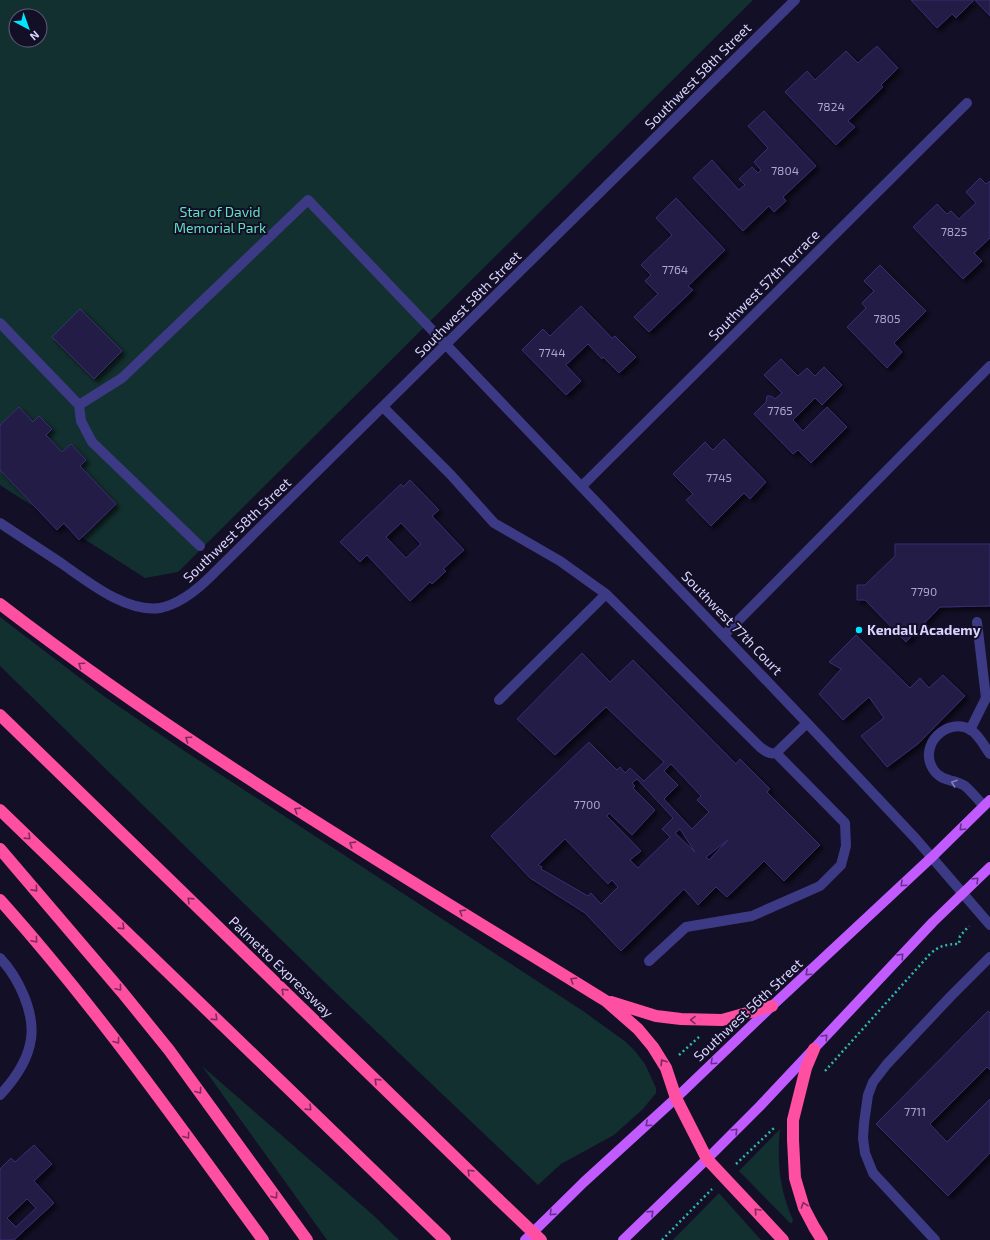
<svg xmlns="http://www.w3.org/2000/svg" width="990" height="1240" viewBox="0 0 990 1240" font-family="'Exo 2',sans-serif">
  <style>
    .green { fill: #12302f; fill-rule: evenodd }
    .building { fill: #241b47; stroke: #3b2d73; fill-rule: evenodd; filter: url(#shadow) }
    .lines { fill: none; stroke-linecap: round; stroke-linejoin: round }
    .path { stroke: #2fb8b0; stroke-width: 2.5; stroke-dasharray: 2 3; stroke-linecap: butt }
    .minor { stroke: #3d3a85; stroke-width: 10 }
    .major { stroke: #c25bff; stroke-width: 10 }
    .highway { stroke: #ff4fa3; stroke-width: 12 }
    .highway-bridge { stroke: #ff4fa3; stroke-width: 12 }
    .oneway { stroke: #7d2c5e }
    .oneway2 { stroke: #837fbc }
    .oneway3 { stroke: #623188 }
    .poi-dot { fill: #00e5ff; stroke: #130f26; stroke-width: 1.5 }
    .labels { text-anchor: middle; stroke-width: 4; stroke-linejoin: round; paint-order: stroke }
    .number-label { font-size: 12px; fill: #aca6d1 }
    .street-label { font-size: 14px; fill: #d9d4ff; stroke: #130f26 }
    .park-label { font-size: 14px; fill: #5fe0c0; stroke: #130f26 }
    .poi-label { font-size: 14px; font-weight: bold; fill: #d9d4ff; stroke: #130f26; text-anchor: start }
  </style>
  <defs>
    <filter id="shadow"><feDropShadow dx="3.5" dy="3.5" stdDeviation="2" flood-color="#0009"/></filter>
  </defs>
  <rect width="100%" height="100%" fill="#130f26"/>
  <path class="green" d="M0,0h753l-575,572 -33,6 -145,-93zM16,16h24v24h-24z
    M0,617l105,80 78,53 400,261 43,31 9,9 10,13 11,24v5l-13,16 -29,26 -53,29 -23,21 -200,-190 -338,-329z
    M202,1066l171,149 26,25h-72z
    M780,1129c-3,34 -1,59 13,91l-1,3h-2l-51,-52z
    M719,1193l42,47h-88z"/>
  <path class="building" d="M911,0h63l-18,18 -4,-4 -15,14z
    M975,0h15v16z
    M877,46l21,22 -17,17 2,2 -35,34 7,6 -19,18 -51,-53 22,-21 8,9 31,-29 12,12z
    M764,111l52,55 -33,31 3,4 -12,11 -5,-6 -26,25 -50,-53 19,-18 27,30 6,-5 -6,-6 13,-12 6,6 3,-3 -7,-8 14,-14 -20,-22z
    M980,178l6,6 4,-3v57l-16,15 8,8 -19,18 -50,-52 24,-23 10,10 4,-3 8,8 17,-16 -10,-11z
    M676,198l49,52 -37,36 5,4 -44,42 -15,-15 24,-23 -13,-13 6,-6 -10,-10 31,-30 -16,-17z
    M880,265l46,46 -32,32 8,9 -15,16 -40,-41 19,-19 -4,-5 12,-12 -10,-10z
    M581,306l31,32 3,-2 21,21 -17,16 -16,-16 -1,2 -14,-15 -22,21 15,16 -15,14 -44,-45 21,-21 7,7z
    M80,309l42,42 -28,28 -42,-42z
    M781,359l17,17 9,-8 8,8 9,-9 18,18 -20,20 -7,-7 -22,22 10,11 24,-24 20,20 -36,36 -13,-13 -5,4 -39,-40 12,-12 1,-6h4l4,3 7,-6 -18,-18z
    M19,407l14,15 6,-6 13,13 -6,6 16,17 9,-8 15,16 -6,6 36,38 -37,36 -15,-17 -7,7 -57,-60v-45z
    M724,439l42,43 -16,17 -6,-6 -33,33 -25,-26 7,-6 -20,-20 32,-32 8,8z
    M410,480l29,30 -7,6 32,34 -21,19 3,2 -14,13 -2,-2 -20,19 -43,-46 -7,7 -20,-20 61,-58 2,3zM401,523l20,21 -15,14 -20,-21z
    M895,544h95v62l-50,1 -34,35 -41,-42h-8v-15h8l30,-29z
    M856,635l54,53 10,-10 9,10 14,-13 22,21 -46,47 -32,24 -26,-31 23,-18 -15,-21 -26,23 -24,-26 22,-25 -12,-7z
    M582,653l28,29 23,-22 103,104 4,-5 30,30 -3,3 53,53 -36,36 -20,-20 -37,36 -11,-10 -18,18 -14,-16 -63,62 -36,-38 -55,-35 -39,-42 98,-94 28,28 3,-3 5,6 5,-5 14,13 20,-19 -58,-55 -51,48 -38,-36zM671,764l30,32 -4,4 12,12 -17,17 -28,-30 14,-14 -14,-14zM637,779l36,39 -11,11 8,8 -32,31 -8,-8 11,-9 -34,-35 2,-3 23,22 23,-25 -22,-22 2,-2 -3,-3zM680,829l15,23 -20,-19zM565,839l43,45 4,-4 6,7 -17,17 -10,-11 -3,3 -47,-27 1,-2 -4,-2zM728,840l-19,20 -3,-3z
    M988,1011l2,2v57l-3,-3 -57,57 17,18 43,-43v54l-42,43 -72,-72z
    M34,1145l18,19 -18,17 20,22 -40,37h-14v-71l11,-11 4,4zM27,1199l9,9 -20,19 -9,-9z"/>
  <g class="lines">
    <path class="path" d="M679,1055l20,-18
      M825,1071l105,-117c9,-8 16,-10 29,-10l1,-8 9,-10
      M736,1164l39,-37
      M662,1240l50,-51"/>
    <path class="minor" d="M0,323l79,82 43,-27 186,-178 499,523 109,116 74,86
      M79,405l2,16 11,21 108,104
      M383,407l68,68 43,48 66,38 46,33 154,153c5,4 10,8 16,6l31,-30
      M582,486l385,-383
      M0,523c20,13 41,27 61,40 26,18 65,50 99,45 20,-4 37,-18 51,-32l584,-576
      M724,635l266,-269
      M499,700l107,-106
      M970,730l16,-32 -9,-76
      M984,806c-6,-6 -12,-14 -19,-20 -11,-7 -24,-4 -32,-17 -15,-24 14,-53 38,-39 8,5 13,16 19,24
      M0,958c18,19 35,54 31,81 -3,22 -17,41 -31,56
      M649,961l37,-34 66,-11 68,-30 21,-21 5,-19 -1,-23 -69,-70
      M935,1240l-62,-67 -8,-20 -2,-15 1,-15 4,-28 5,-13 14,-18 64,-68 39,-39"/>
    <path class="major" d="M525,1240l59,-58 92,-84 96,-92 160,-149 58,-57
      M623,1240l84,-81 53,-53 173,-184 57,-55"/>
    <path class="highway" d="M0,604c192,148 401,270 606,397l32,28 15,18 13,21 10,30 31,61 76,81
      M0,715l498,484
      M0,810l445,430
      M0,849l122,143 47,58 138,190
      M0,900c96,107 178,224 263,340
      M611,1002l45,14 25,3 41,1 50,-14
      M814,1049l-8,19 -13,52v20l2,38 9,30 10,19 8,13"/>
    <path class="highway-bridge" d="M498,1199l43,41"/>
  </g>
  <defs><path id="oneway-chevron" d="M-2-3.5L2.5 0L-2 3.5" fill="none" stroke-width="1.6" stroke-linecap="round" stroke-linejoin="round"/></defs>
  <g class="oneway">
    <use href="#oneway-chevron" transform="translate(81 665) rotate(-145)"/>
    <use href="#oneway-chevron" transform="translate(188 739) rotate(-145)"/>
    <use href="#oneway-chevron" transform="translate(297 810) rotate(-148)"/>
    <use href="#oneway-chevron" transform="translate(28 837) rotate(44)"/>
    <use href="#oneway-chevron" transform="translate(352 844) rotate(-148)"/>
    <use href="#oneway-chevron" transform="translate(35 889) rotate(49)"/>
    <use href="#oneway-chevron" transform="translate(190 900) rotate(-136)"/>
    <use href="#oneway-chevron" transform="translate(462 912) rotate(-148)"/>
    <use href="#oneway-chevron" transform="translate(122 927) rotate(44)"/>
    <use href="#oneway-chevron" transform="translate(35 940) rotate(50)"/>
    <use href="#oneway-chevron" transform="translate(573 980) rotate(-148)"/>
    <use href="#oneway-chevron" transform="translate(119 988) rotate(50)"/>
    <use href="#oneway-chevron" transform="translate(284 991) rotate(-136)"/>
    <use href="#oneway-chevron" transform="translate(215 1018) rotate(44)"/>
    <use href="#oneway-chevron" transform="translate(693 1020) rotate(-179)"/>
    <use href="#oneway-chevron" transform="translate(117 1041) rotate(53)"/>
    <use href="#oneway-chevron" transform="translate(663 1062) rotate(-123)"/>
    <use href="#oneway-chevron" transform="translate(377 1081) rotate(-136)"/>
    <use href="#oneway-chevron" transform="translate(199 1091) rotate(54)"/>
    <use href="#oneway-chevron" transform="translate(309 1108) rotate(44)"/>
    <use href="#oneway-chevron" transform="translate(187 1136) rotate(54)"/>
    <use href="#oneway-chevron" transform="translate(470 1172) rotate(-136)"/>
    <use href="#oneway-chevron" transform="translate(275 1196) rotate(54)"/>
    <use href="#oneway-chevron" transform="translate(804 1205) rotate(-109)"/>
    <use href="#oneway-chevron" transform="translate(757 1211) rotate(-133)"/>
  </g>
  <use class="oneway2" href="#oneway-chevron" transform="translate(954 783) rotate(-161)"/>
  <g class="oneway3">
    <use href="#oneway-chevron" transform="translate(962 828) rotate(135)"/>
    <use href="#oneway-chevron" transform="translate(976 880) rotate(-44)"/>
    <use href="#oneway-chevron" transform="translate(903 884) rotate(137)"/>
    <use href="#oneway-chevron" transform="translate(901 956) rotate(-47)"/>
    <use href="#oneway-chevron" transform="translate(808 973) rotate(137)"/>
    <use href="#oneway-chevron" transform="translate(825 1037) rotate(-47)"/>
    <use href="#oneway-chevron" transform="translate(713 1062) rotate(137)"/>
    <use href="#oneway-chevron" transform="translate(648 1124) rotate(138)"/>
    <use href="#oneway-chevron" transform="translate(735 1131) rotate(-45)"/>
    <use href="#oneway-chevron" transform="translate(552 1213) rotate(136)"/>
    <use href="#oneway-chevron" transform="translate(651 1213) rotate(-44)"/>
  </g>
  <circle class="poi-dot" cx="859" cy="630" r="4"/>
  <g class="labels">
    <g class="number-label">
      <text x="831" y="111">7824</text>
      <text x="785" y="175">7804</text>
      <text x="954" y="236">7825</text>
      <text x="675" y="274">7764</text>
      <text x="887" y="323">7805</text>
      <text x="552" y="357">7744</text>
      <text x="780" y="415">7765</text>
      <text x="719" y="482">7745</text>
      <text x="924" y="596">7790</text>
      <text x="587" y="809">7700</text>
      <text x="915" y="1116">7711</text>
    </g>
    <g class="street-label">
      <text transform="translate(698 76) rotate(-45)" y="5">Southwest 58th Street</text>
      <text transform="translate(764 285) rotate(-45)" y="5">Southwest 57th Terrace</text>
      <text transform="translate(468 304) rotate(-45)" y="5">Southwest 58th Street</text>
      <text transform="translate(237 530) rotate(-44)" y="5">Southwest 58th Street</text>
      <text transform="translate(732 623) rotate(46)" y="5">Southwest 77th Court</text>
      <text transform="translate(281 967) rotate(44)" y="5">Palmetto Expressway</text>
      <text transform="translate(748 1010) rotate(-43)" y="5">Southwest 56th Street</text>
    </g>
    <g class="park-label">
      <text x="220" y="217">Star of David<tspan x="220" dy="16">Memorial Park</tspan></text>
    </g>
    <g class="poi-label">
      <text x="867" y="635">Kendall Academy</text>
    </g>
  </g>
  <g transform="translate(28 28) rotate(139)"><circle r="19" fill="#130f26" stroke="#625e7d"/>
  <path d="M0-3L7 15L0 10L-7 15Z" fill="#00e5ff"/>
  <text y="-6" font-size="11" font-weight="bold" text-anchor="middle" fill="#d9d4ff">N</text>
  </g>
</svg>
